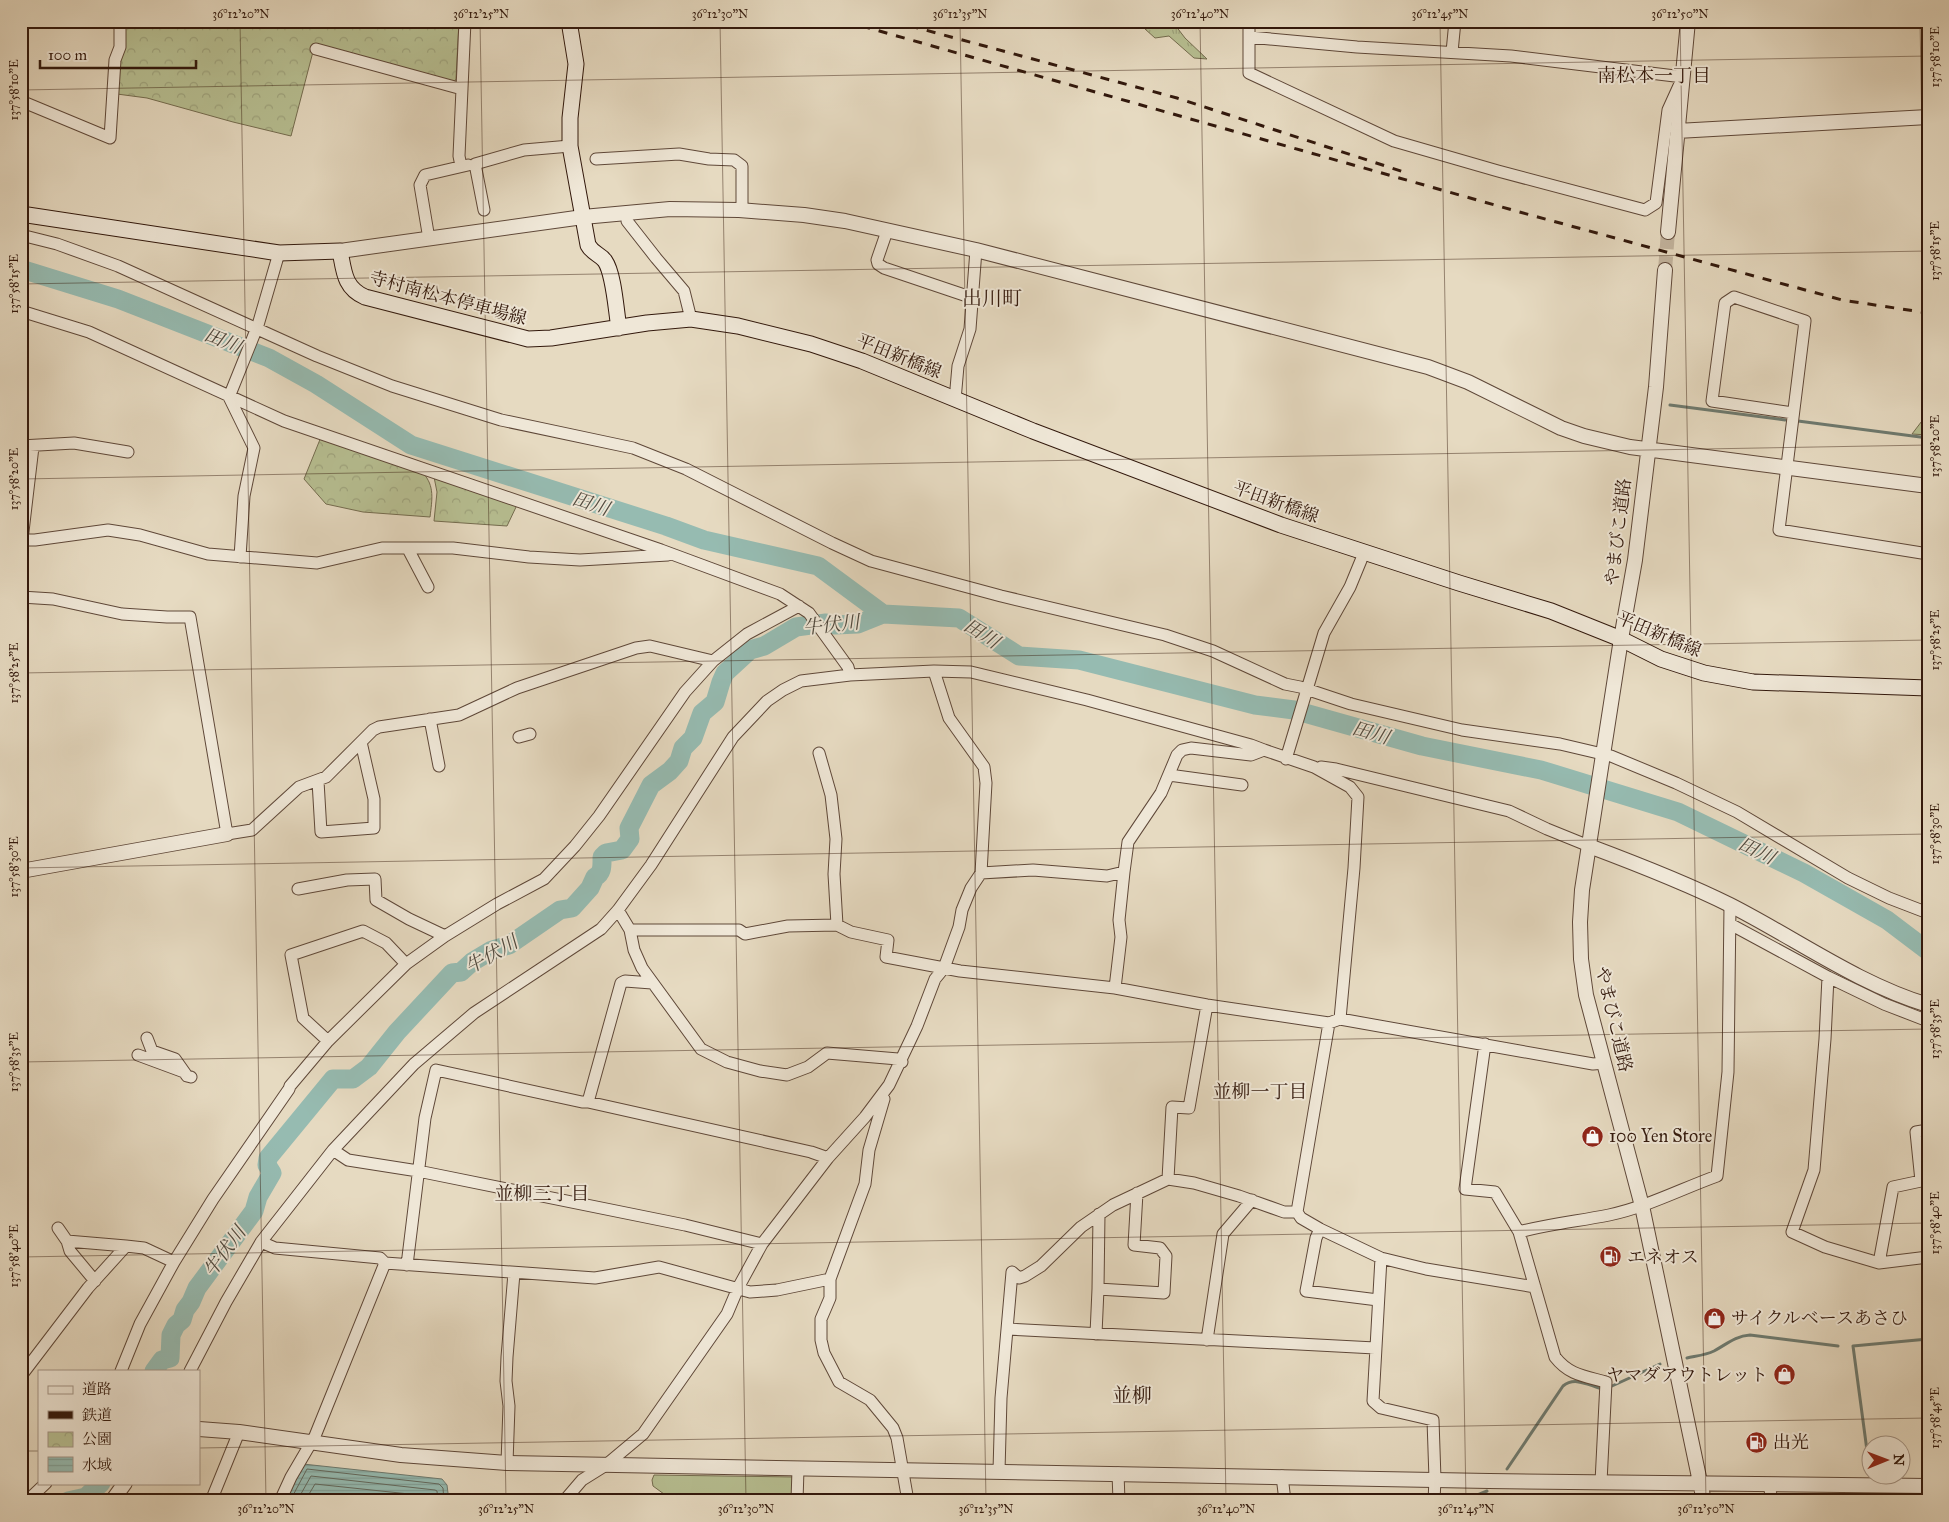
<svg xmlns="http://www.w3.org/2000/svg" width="1949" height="1522" viewBox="0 0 1949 1522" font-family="'IM FELL Great Primer','Noto Serif JP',serif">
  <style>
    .grass { fill: url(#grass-tufts); stroke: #746c4f }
    .park { fill: url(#park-crowns); stroke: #746c4f }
    .pitch { fill: #b7bf92; stroke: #746c4f }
    .water { fill: url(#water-rules); stroke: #6e7a6f }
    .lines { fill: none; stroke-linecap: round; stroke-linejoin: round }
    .shore { stroke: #646a5e; stroke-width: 1 }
    .stream { stroke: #6e7a6f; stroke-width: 3 }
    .river { stroke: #96bbb1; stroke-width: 19 }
    .tertiary-tunnel { stroke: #c2b39d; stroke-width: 14; stroke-dasharray: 14 7; stroke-linecap: butt }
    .minor-casing { stroke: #5f4839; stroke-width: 13 }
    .tertiary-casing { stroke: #5f4839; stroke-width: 16 }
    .secondary-casing { stroke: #32180c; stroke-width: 17 }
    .minor { stroke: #efe7d7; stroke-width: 11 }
    .tertiary { stroke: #efe7d7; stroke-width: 14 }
    .secondary { stroke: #efe7d7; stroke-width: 15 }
    .rail { stroke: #32180c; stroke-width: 3; stroke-dasharray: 9 9; stroke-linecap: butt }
    .ticks { fill: none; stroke: #32180c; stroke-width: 1; stroke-opacity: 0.45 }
    .labels { text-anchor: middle; stroke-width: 4; stroke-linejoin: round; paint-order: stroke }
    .street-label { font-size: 18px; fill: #32180c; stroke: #efe7d7 }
    .poi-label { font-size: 18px; fill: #32180c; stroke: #efe7d7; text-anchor: start }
    .neighbourhood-label { font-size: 19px; fill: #32180c; stroke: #efe7d7 }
    .water-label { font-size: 19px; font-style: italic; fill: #50493e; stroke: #efe7d7 }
    .quarter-label { font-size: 20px; fill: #32180c; stroke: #efe7d7 }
    .neatline { fill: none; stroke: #32180c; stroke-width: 2 }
    .ticks-label { font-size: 12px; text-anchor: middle; fill: #32180c }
  </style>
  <defs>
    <pattern id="grass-tufts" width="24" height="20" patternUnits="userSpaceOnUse" patternTransform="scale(1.25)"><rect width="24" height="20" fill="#b7bf92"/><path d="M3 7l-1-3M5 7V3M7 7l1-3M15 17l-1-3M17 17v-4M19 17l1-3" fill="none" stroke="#9ea37d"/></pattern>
    <pattern id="park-crowns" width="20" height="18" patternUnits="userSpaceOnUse" patternTransform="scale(1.25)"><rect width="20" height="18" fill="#b7bf92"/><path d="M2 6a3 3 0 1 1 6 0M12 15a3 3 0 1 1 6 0" fill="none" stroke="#9ea37d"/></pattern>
    <pattern id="water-rules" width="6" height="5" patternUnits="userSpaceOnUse" patternTransform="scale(1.25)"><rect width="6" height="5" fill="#96bbb1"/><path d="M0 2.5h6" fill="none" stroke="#82a097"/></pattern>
  </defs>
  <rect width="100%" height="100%" fill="#e6dac1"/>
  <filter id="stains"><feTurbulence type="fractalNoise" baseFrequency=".004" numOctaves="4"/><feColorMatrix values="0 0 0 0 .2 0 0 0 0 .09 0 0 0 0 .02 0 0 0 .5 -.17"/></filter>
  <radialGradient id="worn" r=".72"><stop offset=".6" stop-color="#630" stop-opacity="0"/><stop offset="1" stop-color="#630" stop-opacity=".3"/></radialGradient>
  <path class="grass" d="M1143,21h29l13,17 22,21 -13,-1 -25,-22 -14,2 -10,-9z"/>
  <path class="park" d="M123,21h336l-3,58 -2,3 -139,-38 -24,92 -58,-14 -86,-24 -30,-4z
    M1928,413v22l-16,-1z
    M321,437l102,36c12,13 9,27 7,44l-67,-5 -37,-8 -22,-25z
    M434,477l83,28 -10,21 -73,-5 3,-29z"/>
  <path class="pitch" d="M654,1475l141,2 -1,24h-125l-1,-4 -15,-11 -1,-6z"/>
  <path class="water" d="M303,1464l139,15 5,6 2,16h-164z"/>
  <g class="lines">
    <path class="shore" d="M290,1501l17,-32 132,15 4,4 1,13
      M297,1501l14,-25 124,14 2,1 1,10
      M305,1501l10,-17 113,12 2,5"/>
    <path class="stream" d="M1670,405l115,15
      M1798,421l130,17
      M1687,1358c9,-2 19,-3 27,-7 13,-7 21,-15 36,-16l88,11
      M1612,1386l48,-22
      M1507,1469l56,-83c11,-9 23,-2 36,2
      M1870,1473l-17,-127 75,-7
      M1442,1501h12
      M1463,1501l24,-10
      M1871,1501l1,-5"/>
    <path class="river" d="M21,269l97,30 151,59 47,26 95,61 255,81 38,14 114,26 65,48 76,4 60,38 60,4 176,45 39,5 128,36 119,24 137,42 126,61 83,47 41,31
      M154,1371l8,-11 8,-2 1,-23 5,-10 6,-5 3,-10 6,-8 6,-14 57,-77 4,-14 14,-24 -5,-8 1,-7 65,-79h20l16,-12 28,-35 55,-59 9,-1 11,-10 20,-12 17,-5 51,-35 12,-2 18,-20 5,-11c8,-4 7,-12 7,-20l4,-4 16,-3 8,-11 -1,-11 22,-43 19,-14 9,-10 4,-13 10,-10 9,-25 13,-11 6,-20 4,-9 25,-23 14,-4 32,-19 30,-4 9,2 23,-1 25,-10
      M68,1501l18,-4 15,-14"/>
    <path class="tertiary-tunnel" d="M1665,270l3,-38"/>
    <defs>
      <path id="minor" d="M1249,37l108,10 154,9 172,21 -15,33 -12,93 -11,7 -147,-39 -104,-30 -145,-68v-52
        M316,49l146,40
        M1452,52l3,-31
        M21,101l89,37 5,-78 5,-13v-26
        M596,159l83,-5 30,5 25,1 8,6v45
        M461,166l-2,-10 6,-135
        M484,210l-9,-46 49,-14 46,-4
        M627,221l29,37 28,33 7,28
        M887,231l-10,29 1,4 6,4 89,30
        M21,235l36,9 61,22 199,90 75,30 109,34 132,28 53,21 146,74 39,18 130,35 164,39 48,16 72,33 15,3 51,17 111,26 98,14 51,12 65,27 61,29 111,66 41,20 39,15
        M429,239l-9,-54 5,-10 43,-10
        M21,311l68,21 195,89 377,129 119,44 29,19 39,54 2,8
        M955,400l3,-34 12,-37 6,-79
        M1793,413l-81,-12 13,-98 9,-6 71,24 -26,209 149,24
        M21,446l53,-3 54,9
        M22,488l6,1 5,-42
        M21,540h14l73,-10 32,5 68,19 109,9 65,-15h71l76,9 51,3 88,-5
        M22,540l6,-51
        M408,549l20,38
        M240,557l4,-61 10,-48 -25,-51 29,-72 21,-72
        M21,597l32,2 69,15 45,3h23l37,217 25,-4 47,-43 27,-10 47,-47 6,-3 80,-12 58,-27 119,-40 14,-2 63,15
        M430,719l9,47
        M519,737l11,-3
        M819,753l12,42 5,44 -2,35 3,51
        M1286,759l38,-126 26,-46 14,-34
        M1321,767l15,2 173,42 38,18 42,17
        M1169,775l73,10
        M318,781l3,51 53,-4v-29l-13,-57
        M981,873l52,-3 74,6 17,-4
        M298,889l49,-9 28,-1 1,21 33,19 36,17
        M618,910l12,20 4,20 8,18 59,81 26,13 33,9 27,4 21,-8 19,-14 71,6 4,3
        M1730,924l98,53
        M630,930h109l6,4 43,-8 49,-1 14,7 37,8 -2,17 74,14 155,17 92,17 122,18 11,-4 253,45 12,-1
        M1115,988l6,-51 -2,-17 5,-48 4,-30 33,-49 16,-38 5,-5 9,-2 60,7 13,-5 50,17 36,20 8,10 -4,71 -14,151
        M1928,1021l-44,-17 -56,-27 -3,62 -11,131 -22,62 33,15 54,16 49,-6
        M1329,1023l-32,189 4,6 19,11 61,29 45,11 109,18
        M147,1038l5,13 23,8 12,17 4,1
        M328,1041l-25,-23 -12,-63 72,-24 23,12 20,21
        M1485,1044l-20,145 30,3 24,40 36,125c14,18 29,19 51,25l-5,100
        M138,1055l46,17
        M588,1102l33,-119 4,-2 27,2
        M333,1150l15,10 70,11 267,54 77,19
        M1168,1179l4,-72 17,1 18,-103
        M1921,1181l-5,-49 12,-2
        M58,1228l9,13 3,10 25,30
        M1320,1229l-4,9 -10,53 72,9
        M1519,1232c30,-8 60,-11 90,-17 38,-8 72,-26 108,-39l11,-104 2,-166
        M67,1241l59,5
        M261,1242l14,6 105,10 5,5 210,15 64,-11 91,25 27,-2 53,-11v19l-9,21v21l3,13 15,29 31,18 23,28 4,10 11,63
        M1381,1258l-8,143 8,7 52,12 2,59 -1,22
        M1879,1263l14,-76 28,-6h7
        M407,1265l18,-147 11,-48 146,32h6l223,50 17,6
        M1012,1272l7,6 6,-2 16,-10 40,-39 32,-22 55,-26 26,4 45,13 45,16h13
        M830,1279l35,-95 4,-34 15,-51
        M1098,1289l1,-75
        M1008,1329l367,19
        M1096,1334l2,-45 66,4 2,-37 -6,-8 -26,-3 3,-52
        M1207,1340l16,-106 29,-34
        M121,1371l19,-47 34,-62 39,-63 76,-110 1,-3 38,-45 78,-77 39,-28 52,-32 47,-25 31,-33 24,-30 86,-124 28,-31 34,-27 52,-28
        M190,1371l36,-69 35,-60 72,-92 81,-86 60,-51 127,-84 17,-19 33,-45 82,-128 34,-36 16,-11 18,-9 49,-6 84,-4 37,1 116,28 164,45 13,5
        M21,1376l67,-88 38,-42 18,2 30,14
        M507,1463l2,-57 -3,-25 1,-24 7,-84
        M999,1471l2,-73 11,-126
        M1118,1473l1,28
        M1282,1476l3,25
        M1769,1484l3,17
        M27,1501l19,-18
        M211,1501l28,-69
        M280,1501l11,-24 24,-41 70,-173
        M564,1501l18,-21 24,-15 37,-31 84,-120 11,-26 24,-44 66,-86 37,-41 24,-32 28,-59 18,-47 9,-11 15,-41 3,-17 9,-22 10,-15 5,-90 -2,-16 -35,-49 -15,-47
        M797,1501l1,-32"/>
      <path id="tertiary" d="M1677,131l251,-14
        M1668,232l20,-211
        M340,251l243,-34 87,-8 69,1 65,5 41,6 131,29 452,117 40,15 93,46 23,8 46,11 298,39
        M1665,270l-9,117 -21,173 -14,79 -39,251 -2,32 1,37 5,36 56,211 62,295
        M1589,846c48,18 95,36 141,59 65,33 128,79 198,100
        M21,871l206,-37
        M199,1429l40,3 162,23 106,8 982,18 439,5
        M112,1501l13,-18"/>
      <path id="secondary" d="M569,21l7,43 -6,54v28l18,99c5,9 12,9 17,16 9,13 11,50 14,67
        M21,214l258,39 61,-2c4,20 4,37 25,46l163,42 23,-1 96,-15 44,-4 47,7 73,18 51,17 171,70 248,94 178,58 92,28 70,28 40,20 43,14 49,9 175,6"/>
    </defs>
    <use href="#minor" class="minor-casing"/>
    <use href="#tertiary" class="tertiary-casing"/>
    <use href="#secondary" class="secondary-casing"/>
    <use href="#minor" class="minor"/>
    <use href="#tertiary" class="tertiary"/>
    <use href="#secondary" class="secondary"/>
    <path class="rail" d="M844,21l672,190 326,89 86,13
      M892,21l285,77 230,75"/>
  </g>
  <path class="ticks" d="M240,21l26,1480M480,21l26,1480M720,21l26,1480M960,21l26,1480M1200,21l26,1480M1440,21l26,1480M1680,21l26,1480M1920,21l8,436M21,90l1907,-34M21,284l1907,-33M21,479l1907,-34M21,673l1907,-33M21,868l1907,-34M21,1062l1907,-33M21,1210l5,291M21,1257l1907,-34M199,1448l1729,-30M21,1451h18"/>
  <defs>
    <symbol id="shop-disc" viewBox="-11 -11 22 22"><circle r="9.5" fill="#8f2418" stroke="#efe7d7"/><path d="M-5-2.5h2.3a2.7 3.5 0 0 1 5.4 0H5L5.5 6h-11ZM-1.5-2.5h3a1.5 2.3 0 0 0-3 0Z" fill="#fff"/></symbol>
    <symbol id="fuel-disc" viewBox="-11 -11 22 22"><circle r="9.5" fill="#8f2418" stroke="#efe7d7"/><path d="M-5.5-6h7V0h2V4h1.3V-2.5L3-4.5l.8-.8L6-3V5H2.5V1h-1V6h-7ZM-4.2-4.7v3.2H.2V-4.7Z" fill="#fff"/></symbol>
  </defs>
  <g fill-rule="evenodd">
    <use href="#shop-disc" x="1580" y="1124" width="25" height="25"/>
    <use href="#fuel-disc" x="1598" y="1244" width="25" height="25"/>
    <use href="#shop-disc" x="1702" y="1306" width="25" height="25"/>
    <use href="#shop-disc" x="1772" y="1362" width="25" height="25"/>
    <use href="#fuel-disc" x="1744" y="1430" width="25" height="25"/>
  </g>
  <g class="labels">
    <g class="street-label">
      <text transform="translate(448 298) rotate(15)" y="6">寺村南松本停車場線</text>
      <text transform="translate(899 356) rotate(22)" y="6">平田新橋線</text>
      <text transform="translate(1276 502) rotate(20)" y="6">平田新橋線</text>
      <text transform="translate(1618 532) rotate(-83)" y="6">やまびこ道路</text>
      <text transform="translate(1659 634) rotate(23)" y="6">平田新橋線</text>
      <text transform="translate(1614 1019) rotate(77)" y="6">やまびこ道路</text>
    </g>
    <g class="poi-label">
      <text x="1609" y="1142">100 Yen Store</text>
      <text x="1627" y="1263">エネオス</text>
      <text x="1731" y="1324">サイクルベースあさひ</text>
      <text x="1768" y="1381" text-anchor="end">ヤマダアウトレット</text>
      <text x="1773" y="1448">出光</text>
    </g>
    <g class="neighbourhood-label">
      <text x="1654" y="82">南松本一丁目</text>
      <text x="1260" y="1098">並柳一丁目</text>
      <text x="542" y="1200">並柳三丁目</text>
    </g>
    <g class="water-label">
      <text transform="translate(223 340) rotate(22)" y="7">田川</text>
      <text transform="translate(591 503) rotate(18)" y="7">田川</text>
      <text transform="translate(831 624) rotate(-6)" y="7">牛伏川</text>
      <text transform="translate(982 633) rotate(32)" y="7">田川</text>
      <text transform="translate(1371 732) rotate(16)" y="7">田川</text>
      <text transform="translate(1757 850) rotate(26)" y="7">田川</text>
      <text transform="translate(491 954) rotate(-30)" y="7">牛伏川</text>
      <text transform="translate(224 1251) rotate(-54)" y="7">牛伏川</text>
    </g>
    <g class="quarter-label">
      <text x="992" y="305">出川町</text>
      <text x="1132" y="1402">並柳</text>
    </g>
  </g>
  <rect width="1949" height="1522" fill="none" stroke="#e6dac1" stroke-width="55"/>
  <rect x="38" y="1370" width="162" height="115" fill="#efe7d7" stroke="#a39486"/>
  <rect x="48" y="1386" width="25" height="8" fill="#efe7d7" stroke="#a39486"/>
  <text x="82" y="1394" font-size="15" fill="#32180c">道路</text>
  <rect x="48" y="1411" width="25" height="8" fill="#32180c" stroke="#a39486"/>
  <text x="82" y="1420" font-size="15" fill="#32180c">鉄道</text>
  <rect x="48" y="1432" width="25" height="15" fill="url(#park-crowns)" stroke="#a39486"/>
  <text x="82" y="1444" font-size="15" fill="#32180c">公園</text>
  <rect x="48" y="1457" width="25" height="15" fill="url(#water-rules)" stroke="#a39486"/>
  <text x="82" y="1470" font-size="15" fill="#32180c">水域</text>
  <g transform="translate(1886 1460) rotate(89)"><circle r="24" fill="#efe7d7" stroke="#a39486"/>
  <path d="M0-4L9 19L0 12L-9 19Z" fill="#8f2418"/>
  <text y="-8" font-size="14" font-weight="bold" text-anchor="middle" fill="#32180c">N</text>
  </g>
  <path d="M40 60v8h156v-8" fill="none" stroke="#32180c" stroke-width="2.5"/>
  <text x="48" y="60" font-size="15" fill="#32180c" stroke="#efe7d7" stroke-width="4" paint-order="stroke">100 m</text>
  <rect x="28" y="28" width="1894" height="1466" class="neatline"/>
  <g class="ticks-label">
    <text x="241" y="18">36°12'20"N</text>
    <text x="481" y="18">36°12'25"N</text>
    <text x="720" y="18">36°12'30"N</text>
    <text x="960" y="18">36°12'35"N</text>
    <text x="1200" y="18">36°12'40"N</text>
    <text x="1440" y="18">36°12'45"N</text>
    <text x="1680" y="18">36°12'50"N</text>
    <text transform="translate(1935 57) rotate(-90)" y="4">137°58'10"E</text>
    <text transform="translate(14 90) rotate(-90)" y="4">137°58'10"E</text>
    <text transform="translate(1935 251) rotate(-90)" y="4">137°58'15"E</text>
    <text transform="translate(14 284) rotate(-90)" y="4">137°58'15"E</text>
    <text transform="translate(1935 446) rotate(-90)" y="4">137°58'20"E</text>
    <text transform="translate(14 479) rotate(-90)" y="4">137°58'20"E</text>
    <text transform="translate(1935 640) rotate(-90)" y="4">137°58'25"E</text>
    <text transform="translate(14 673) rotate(-90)" y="4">137°58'25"E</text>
    <text transform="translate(1935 834) rotate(-90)" y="4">137°58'30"E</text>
    <text transform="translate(14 867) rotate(-90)" y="4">137°58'30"E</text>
    <text transform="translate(1935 1029) rotate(-90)" y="4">137°58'35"E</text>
    <text transform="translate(14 1062) rotate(-90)" y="4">137°58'35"E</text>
    <text transform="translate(1935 1223) rotate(-90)" y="4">137°58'40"E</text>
    <text transform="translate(14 1256) rotate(-90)" y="4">137°58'40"E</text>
    <text transform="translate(1935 1418) rotate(-90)" y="4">137°58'45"E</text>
    <text x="266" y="1513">36°12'20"N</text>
    <text x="506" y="1513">36°12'25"N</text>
    <text x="746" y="1513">36°12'30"N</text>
    <text x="986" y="1513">36°12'35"N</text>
    <text x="1226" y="1513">36°12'40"N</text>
    <text x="1466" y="1513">36°12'45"N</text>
    <text x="1706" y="1513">36°12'50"N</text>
  </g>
  <rect width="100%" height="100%" filter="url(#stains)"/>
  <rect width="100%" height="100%" fill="url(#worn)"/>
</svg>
